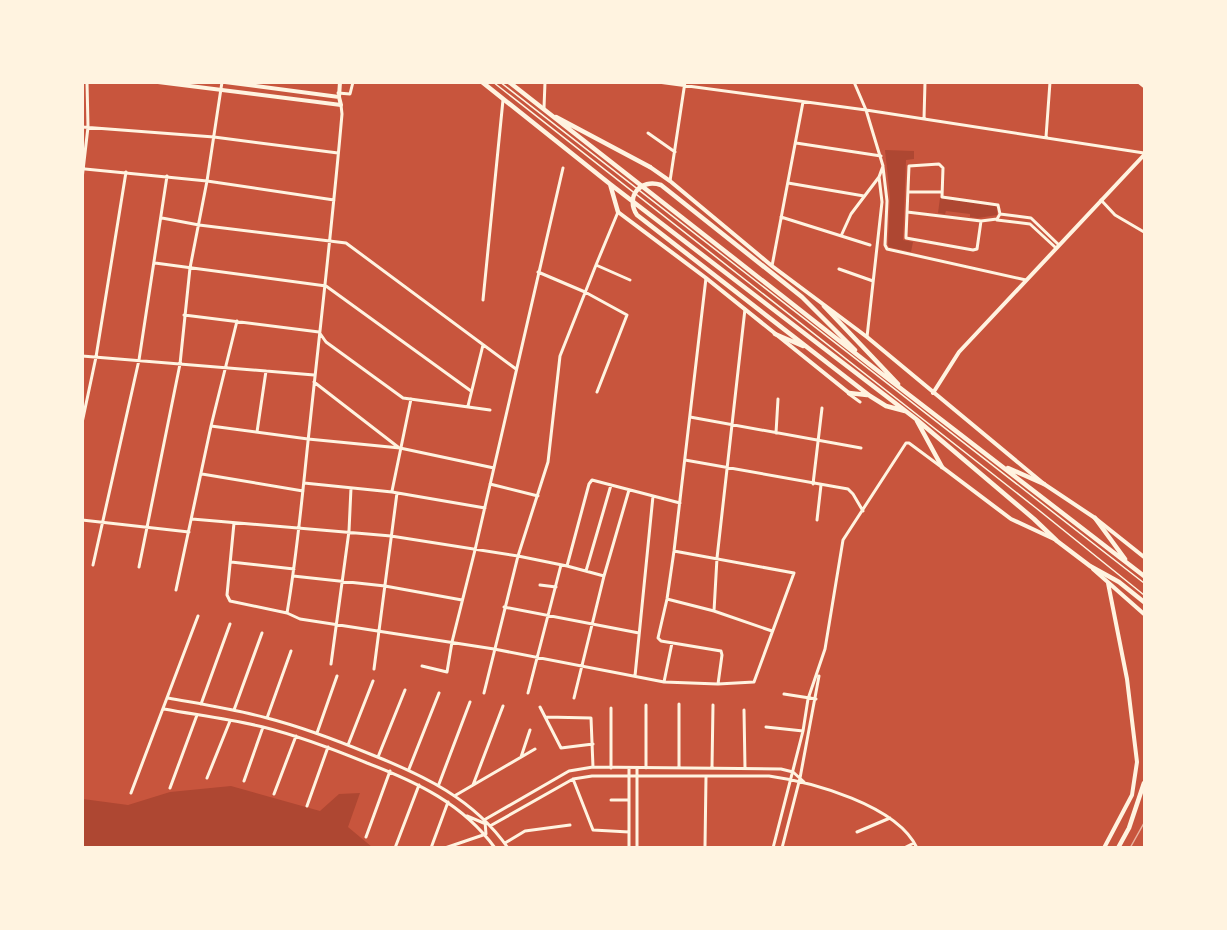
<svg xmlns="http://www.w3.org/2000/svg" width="1227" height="930" viewBox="0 0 1227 930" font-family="'Libre Baskerville',serif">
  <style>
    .green { fill: #ae4732 }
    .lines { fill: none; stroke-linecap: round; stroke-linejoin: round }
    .service { stroke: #fff3e0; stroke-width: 1.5 }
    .minor { stroke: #fff3e0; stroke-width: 3 }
    .tertiary { stroke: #fff3e0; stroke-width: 4 }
    .secondary { stroke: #fff3e0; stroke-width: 4 }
    .primary { stroke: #fff3e0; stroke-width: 4.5 }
    .trunk { stroke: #fff3e0; stroke-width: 4.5 }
    .tram { stroke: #e9b49f; stroke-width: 1.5 }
  </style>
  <rect width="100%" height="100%" fill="#c8553d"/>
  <path class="green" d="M885,150l29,1v8l-8,1 -3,80 10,2 -2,10 -22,-5 -1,-2 2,-48z
    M940,198l55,7 2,3v7l-19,3 -8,-1v-3l-24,-3 -1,3 -7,-1z
    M231,786l89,25 19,-17 21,-1 -12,34 24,20h-289v-48l45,6 42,-13z"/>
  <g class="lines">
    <path class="service" d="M493,82l543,426 108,87
      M500,82l644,501"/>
    <path class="minor" d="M658,82l208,28 278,43
      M854,82l12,28 17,56 -4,11 3,25 -15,135
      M338,93l12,1 3,-12
      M544,108l1,-26
      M924,119l1,-37
      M82,127l132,10 124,16
      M648,133l27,19
      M1046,137l4,-55
      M796,143l85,13
      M883,167l4,34 -2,44 2,4 139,31
      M85,169l122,12 127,19
      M82,179l6,-52 -1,-45
      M670,181l15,-99
      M788,183l76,13
      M908,192h33
      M1101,200l14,15 29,17
      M907,212l74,9 -4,28 -4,1 -67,-12v-2l3,-70 30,-2 4,4 -1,29 56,8 2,9 -3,5 -16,2
      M1000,214l31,4 28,27
      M781,217l89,28
      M162,218l37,7 147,18 170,126
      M997,220l33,4 26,24
      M841,236l10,-22 28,-37
      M155,263l171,23 145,105
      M596,265l34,15
      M772,266l31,-164
      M839,269l34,12
      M538,272l47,20 42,23 -30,77
      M706,278l-32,273 -7,48 -9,39 3,3 60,10 1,4 -4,29
      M483,300l20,-200
      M184,315l135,17 7,10 77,56 87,12
      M82,356l232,19
      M314,382l84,65
      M849,394l11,8
      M468,406l15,-61
      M690,417l171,31
      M82,423l14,-66 30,-185
      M211,426l97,13 92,9 94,20
      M257,432l9,-61
      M776,433l2,-34
      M685,460l163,29 5,5 10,17
      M202,474l101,17
      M304,483l88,9 93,16
      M490,484l48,12
      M813,484l9,-76
      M392,491l19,-92
      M192,519l199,17 127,20 49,10 37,10
      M82,520l107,12
      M817,520l4,-35
      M234,523l-7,72 3,6 57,12 13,6 194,30 170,33 54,2 36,-2 40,-109 -120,-22
      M231,562l63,7
      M93,565l46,-205 28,-184
      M567,566l22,-82 3,-4 88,23
      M139,567l41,-203 10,-96 17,-87 15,-99
      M586,571l25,-86
      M293,576l92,10 77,14
      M540,585l16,2
      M176,590l35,-164 26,-105
      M667,599l47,12 58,20
      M504,607l135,26
      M714,611l3,-53 28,-249
      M287,613c11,-63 16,-127 23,-190 11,-103 23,-206 32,-309l-1,-9
      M331,664l18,-133 2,-43
      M422,666l25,6 5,-30 23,-92 88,-382
      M374,669l23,-176
      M635,676l18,-180
      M664,682l8,-39
      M484,693l34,-137 30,-94 12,-106 36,-91 22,-53
      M528,693l33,-128
      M784,694l32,5
      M168,698c33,6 66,11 99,20 35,9 69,22 103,36 53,21 104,45 138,94
      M574,698l30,-122 25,-86
      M201,704l29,-80
      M646,705v63
      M540,707l21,41 32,-4
      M164,709c33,6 66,10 99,18 36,9 70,22 104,36 50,19 96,41 128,85
      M234,710l28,-77
      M744,710l1,58
      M546,717l45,1 2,49
      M267,718l24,-67
      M766,727l37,4
      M317,733l20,-57
      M348,745l25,-64
      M378,757l27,-67
      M521,757l9,-27
      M679,767v-63
      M712,767l1,-62
      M611,768v-60
      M637,768v80
      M409,769l30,-76
      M207,778l23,-57
      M573,779l20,51 36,2
      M244,781l19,-54
      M439,784l31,-82
      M473,785l30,-79
      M170,788l27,-73
      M131,793l67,-177
      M274,794l22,-58
      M456,795l79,-46
      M611,800h18
      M307,806l21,-59
      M467,816l19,8
      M484,820l85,-49 24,-4 188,2 12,3 11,10
      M490,826l83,-47 19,-3h177c43,6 128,29 148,72
      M857,832l33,-14
      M366,837l24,-66
      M505,843l20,-12 45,-6
      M705,846l1,-69
      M395,848l24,-63
      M431,848l17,-46
      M445,848l41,-14 -1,-12
      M629,848v-80
      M773,848l30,-117 5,-32 17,-50 18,-109 63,-97h3l31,23
      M782,848l18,-70 19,-102
      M904,848l10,-5"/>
    <path class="tertiary" d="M158,82l183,23 -2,-8 1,-15
      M225,82l114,15
      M650,167l20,14 102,85 95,71 177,147 51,34 49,39
      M618,212l88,66 143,115
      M942,467l69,52 43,20
      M1093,569l51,45
      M1104,848l28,-53 5,-33 -10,-83 -19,-96"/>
    <path class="secondary" d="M1139,82l5,4
      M933,393l26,-41 185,-197"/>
    <path class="primary" d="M1118,848l11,-20 15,-45"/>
    <path class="trunk" d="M482,82l128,102 306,235 118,100 23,22 33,25 29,16 25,20
      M509,82l360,282 275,212
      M556,117l94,50
      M610,184l8,28
      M824,306l74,78
      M775,334l28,12
      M855,350l-53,-53 -141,-112c-21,-7 -36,12 -24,30l233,181 16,10 19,5
      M849,393l18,2
      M917,421l25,46
      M1008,468l36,16
      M1095,518l30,41"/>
    <path class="tram" d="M1130,848l14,-25"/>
  </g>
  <rect width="1227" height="930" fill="none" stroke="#fff3e0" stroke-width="168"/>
</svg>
